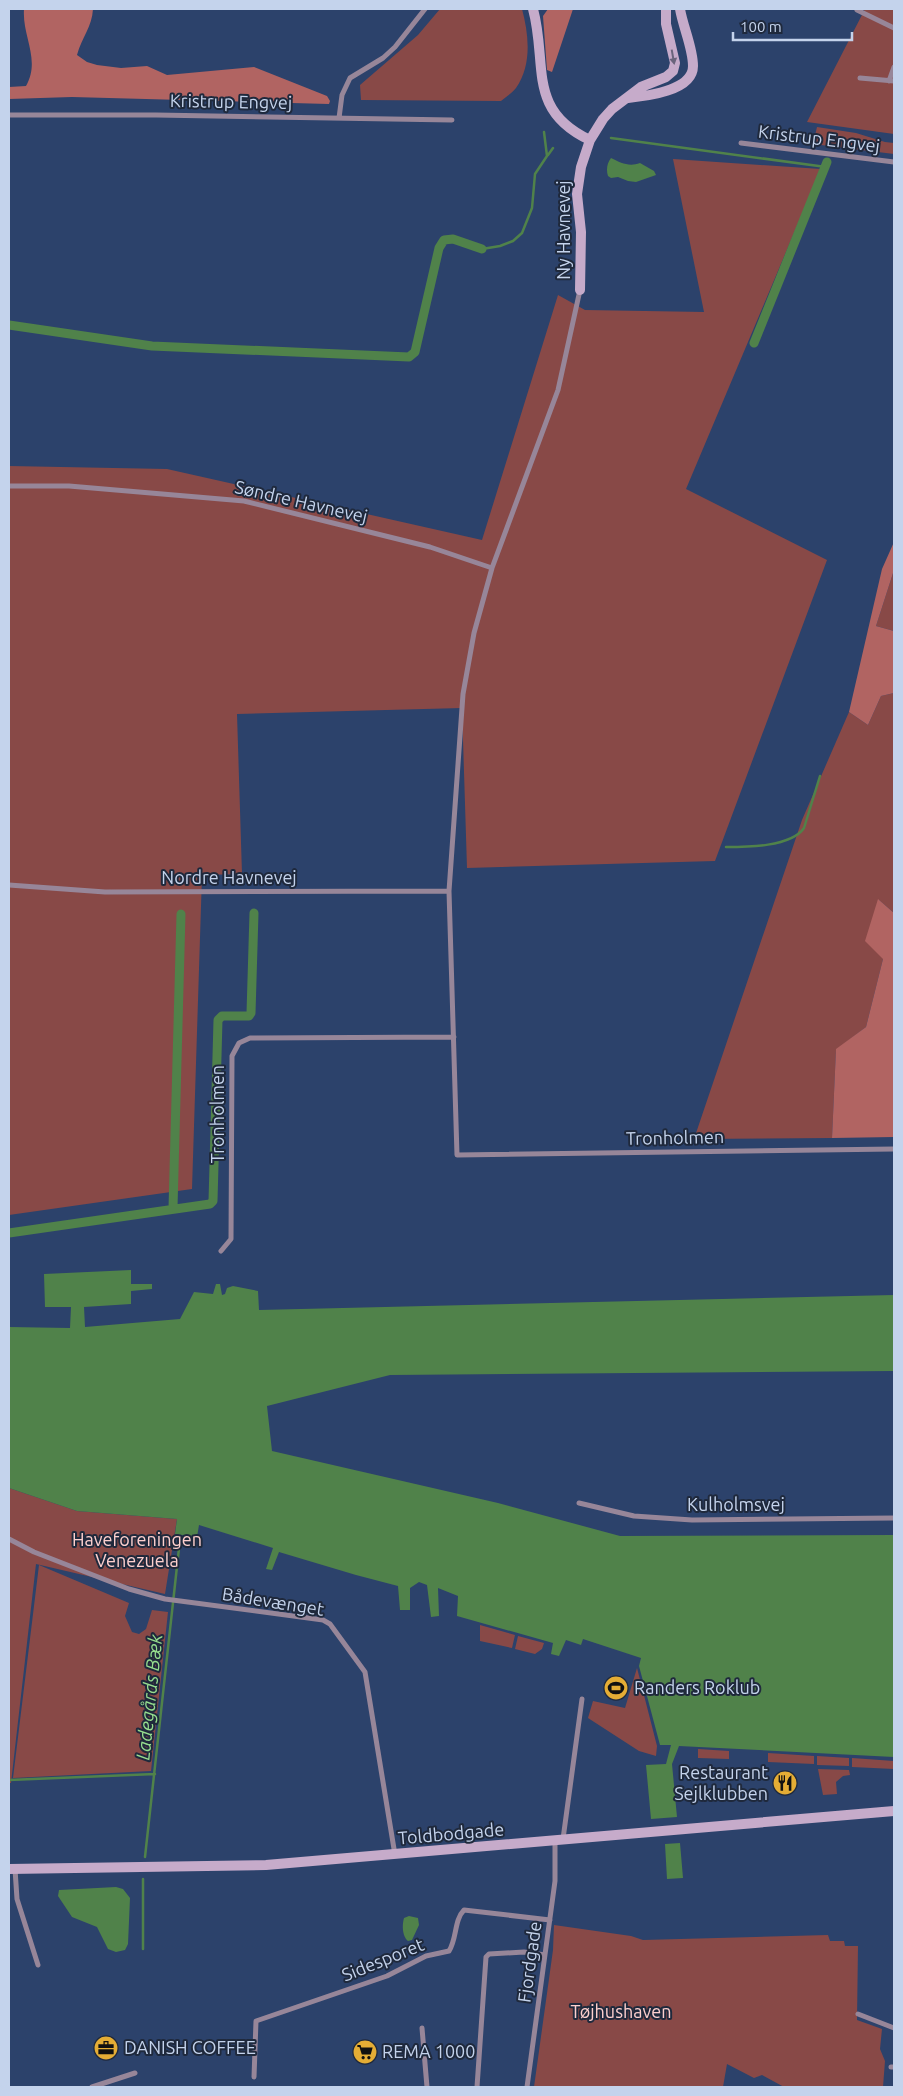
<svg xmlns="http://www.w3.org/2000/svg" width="903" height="2096" viewBox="0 0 903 2096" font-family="Ubuntu,sans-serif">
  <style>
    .green { fill: #884947 }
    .forest { fill: #b16462 }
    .water { fill: #50824a }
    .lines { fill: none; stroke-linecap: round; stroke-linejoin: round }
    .stream { stroke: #50824a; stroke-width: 2.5 }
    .canal { stroke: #50824a; stroke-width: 9 }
    .street { stroke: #978699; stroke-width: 5 }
    .secondary { stroke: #c6abca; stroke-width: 10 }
    .oneway { fill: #6a647c }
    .labels { text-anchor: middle; stroke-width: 4; stroke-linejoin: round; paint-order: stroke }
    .street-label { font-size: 18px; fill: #c4d3ec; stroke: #1f293c }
    .park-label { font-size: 18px; fill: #fed0ce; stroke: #1f293c }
    .poi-label { font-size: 18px; fill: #c4d3ec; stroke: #1f293c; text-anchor: start }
    .water-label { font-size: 19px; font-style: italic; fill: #96dd8e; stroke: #1f293c }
  </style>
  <rect width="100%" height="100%" fill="#2c426b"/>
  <path class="green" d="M440,9h82c7,26 10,56 -6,79 -4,5 -10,9 -15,13l-140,-1 -1,-15 58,-50z
    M865,9h29v125l-87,-12z
    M817,127l39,6 29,9 9,1v11l-81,-10z
    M673,159l148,10 -135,320 141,71 -112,301 -248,7 -5,-160 -225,6 5,160 -40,1 -10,314 -183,26v-749l158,3 315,71 76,-245 27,15 119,2z
    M894,570v61l-18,-5z
    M894,693v220l-15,-13 4,59 -17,68 -30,23 -4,88 -138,1 108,-319 47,-108 19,13 13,-29z
    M9,1488l68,23 100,8 -12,75 -129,-30 -25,219h-2z
    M39,1565l90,38 -4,13 7,16 7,2 7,-5 6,-19 16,2 -17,159 -138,7z
    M480,1625l35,10 -3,13 -32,-7z
    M518,1636l26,7 -2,6 -7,5 -20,-5z
    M637,1668l20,78 -1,10 -17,-5 -51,-33 5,-17 32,7z
    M698,1749l31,2v8l-31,-1z
    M768,1753l46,3v8l-46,-2z
    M817,1756l32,2v8l-32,-1z
    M852,1758l42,3v8l-42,-2z
    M818,1769l31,1 1,5 -7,1 -7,6 1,12 -14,1z
    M554,1925l77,11 12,4 185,-5 2,6h14l1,5h13l-1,74 25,9 -2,20 5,12 -2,26h-99l-22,-12 -8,3 -27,-14 -4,23h-189l19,-137z"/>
  <path class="forest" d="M24,9h69c-1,18 -11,28 -16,46l10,7 10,3 24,3 26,-2 20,9 87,-8 73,29 3,5 -1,3 -257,-7 -63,2v-12l17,-1c15,-27 -4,-49 -2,-77z
    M548,9h25l-21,63 -5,-2 -4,-54z
    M894,542v28l-18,56 18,5v62l-13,3 -13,29 -19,-13 33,-143z
    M878,899l16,14v224l-62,1 4,-89 30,-22 17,-68 -18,-18z"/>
  <path class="water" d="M611,158c10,5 18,9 29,5l14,8 2,4 -20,7 -8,-1 -10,-4 -7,1 -3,-2c-2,-6 -1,-13 3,-18z
    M131,1270v14h21v5l-21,2v13l-47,3 1,20 95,-8 14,-27 19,2 3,-10h4l2,11 3,-1 2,-6 6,-2 25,5 1,19 635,-15v76l-504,4 -123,31 5,45 226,52 122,33 274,-1v222l-215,-11 -7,18 5,53 -26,2 -5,-54 20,-1 5,-19h-11l-21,-79 2,-8 -58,-19 -2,6 -15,-5 -7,16 -8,-2 2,-11 -96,-27 1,-20 -20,-8 1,28 -8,1 -4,-32 -8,-3 -9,6v22h-10l-2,-24 -42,-11 -77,-23 -7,18 -6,-1 7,-21 -74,-23 -2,12 -22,-3 2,-15 -100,-8 -68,-23v-161l61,1 1,-21h-26l-1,-33z
    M680,1843l3,35 -16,1 -2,-35z
    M116,1887l7,2 7,9 -2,46 -3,6 -9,2 -8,-3 -11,-22 -25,-10 -14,-21 1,-6z
    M409,1916l9,2 1,7 -7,15 -4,1c-6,-5 -6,-16 -4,-23z"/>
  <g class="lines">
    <path class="stream" d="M611,138l215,29
      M548,155l5,-7
      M482,249l18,-3 13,-5 9,-8 10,-25 3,-34 12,-18 -3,-24
      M726,847c21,0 65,0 78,-19l16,-52
      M9,1780l146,-6
      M145,1857l35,-318
      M143,1949v-70"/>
    <path class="canal" d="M9,325l143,21 257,11 6,-5 24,-104 5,-8 9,-1 29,10
      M754,343l73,-181
      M173,1208l8,-294
      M9,1233l201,-29 3,-3 5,-181 4,-4h27l2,-3 3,-100"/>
    <path class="street" d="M858,9l-1,1 37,18
      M860,78l34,3
      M889,81l5,-14
      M9,115h147l296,5
      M339,118l3,-23 8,-17 33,-20 12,-11 30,-38
      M741,143l153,19
      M580,290l-22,100 -66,178 -18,65 -11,61 -14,197 8,264 437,-6
      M9,486h60l175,15 186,46 62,21
      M9,885l96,7 344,-1
      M221,1251l10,-12 1,-183 7,-13 11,-5 204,-1
      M579,1503l55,13 58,4 202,-2
      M9,1539l25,13 95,37 36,10 158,21 7,4 35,48 30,183
      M563,1839l19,-140
      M15,1869l2,30 21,66
      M858,2014l36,14
      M422,2028l5,59
      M891,2067h3
      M254,2077l2,-56 131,-45 39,-20 23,-5c8,-12 5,-31 15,-41l86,10
      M92,2087l43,-14
      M477,2087l9,-130 3,-3 35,-2 21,3
      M527,2087l28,-206v-41"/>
    <path class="secondary" d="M533,9c15,55 -7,101 57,131
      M628,98c19,-2 65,-7 65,-32 0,-18 -10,-39 -13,-57
      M580,290l1,-58 -4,-38 4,-27 9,-27 13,-21 9,-10 29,-22 25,-10 7,-6 2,-8 -9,-39v-15
      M9,1869l257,-4 628,-54"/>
  </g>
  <defs><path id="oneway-solid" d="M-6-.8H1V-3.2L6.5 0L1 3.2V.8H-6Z" transform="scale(1.25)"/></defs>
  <use class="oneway" href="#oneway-solid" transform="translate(673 57) rotate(80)"/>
  <defs>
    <symbol id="stadium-disc" viewBox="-11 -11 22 22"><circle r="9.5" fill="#e5ad35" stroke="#1f293c"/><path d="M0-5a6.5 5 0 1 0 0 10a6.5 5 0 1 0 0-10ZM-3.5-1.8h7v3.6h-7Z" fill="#111"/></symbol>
    <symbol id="restaurant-disc" viewBox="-11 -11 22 22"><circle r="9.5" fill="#e5ad35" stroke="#1f293c"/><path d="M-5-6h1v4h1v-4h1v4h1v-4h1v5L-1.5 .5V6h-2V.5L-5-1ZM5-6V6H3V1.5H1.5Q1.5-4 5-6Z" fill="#111"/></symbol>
    <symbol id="office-disc" viewBox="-11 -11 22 22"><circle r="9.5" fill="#e5ad35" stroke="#1f293c"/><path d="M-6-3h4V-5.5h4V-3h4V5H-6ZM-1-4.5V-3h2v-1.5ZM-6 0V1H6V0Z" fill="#111"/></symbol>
    <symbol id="supermarket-disc" viewBox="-11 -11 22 22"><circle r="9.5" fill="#e5ad35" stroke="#1f293c"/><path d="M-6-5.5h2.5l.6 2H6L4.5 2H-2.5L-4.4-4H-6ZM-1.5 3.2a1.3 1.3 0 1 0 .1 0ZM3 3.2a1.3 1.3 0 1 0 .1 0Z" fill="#111"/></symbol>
  </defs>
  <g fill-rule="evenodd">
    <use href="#stadium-disc" x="602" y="1674" width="28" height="28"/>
    <use href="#restaurant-disc" x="771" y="1769" width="28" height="28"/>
    <use href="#office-disc" x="92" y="2034" width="28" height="28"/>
    <use href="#supermarket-disc" x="351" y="2038" width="28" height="28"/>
  </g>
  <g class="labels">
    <g class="street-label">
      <text transform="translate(231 102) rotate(1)" y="6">Kristrup Engvej</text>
      <text transform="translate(819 139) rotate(7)" y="6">Kristrup Engvej</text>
      <text transform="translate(564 230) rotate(-90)" y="6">Ny Havnevej</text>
      <text transform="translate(301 502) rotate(13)" y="6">Søndre Havnevej</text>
      <text x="229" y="884">Nordre Havnevej</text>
      <text transform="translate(218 1114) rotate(-90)" y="6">Tronholmen</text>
      <text transform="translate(675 1138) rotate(-1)" y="6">Tronholmen</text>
      <text x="736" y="1511">Kulholmsvej</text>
      <text transform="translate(273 1602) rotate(9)" y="6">Bådevænget</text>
      <text transform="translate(451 1834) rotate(-5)" y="6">Toldbodgade</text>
      <text transform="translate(383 1960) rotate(-22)" y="6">Sidesporet</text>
      <text transform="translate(530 1962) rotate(-82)" y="6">Fjordgade</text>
    </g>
    <g class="park-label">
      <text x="137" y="1546">Haveforeningen<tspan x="137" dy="21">Venezuela</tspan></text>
      <text x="621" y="2018">Tøjhushaven</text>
    </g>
    <g class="poi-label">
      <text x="634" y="1694">Randers Roklub</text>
      <text x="768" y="1779" text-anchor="end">Restaurant<tspan x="768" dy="21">Sejlklubben</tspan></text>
      <text x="124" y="2054">DANISH COFFEE</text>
      <text x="382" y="2058">REMA 1000</text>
    </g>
    <g class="water-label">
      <text transform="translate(149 1697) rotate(-84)" y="7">Ladegårds Bæk</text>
    </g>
  </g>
  <rect width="903" height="2096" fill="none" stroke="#c4d3ec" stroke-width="20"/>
  <path d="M733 32v8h119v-8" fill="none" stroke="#c4d3ec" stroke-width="2.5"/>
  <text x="740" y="32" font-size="15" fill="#c4d3ec" stroke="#1f293c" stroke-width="4" paint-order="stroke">100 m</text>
</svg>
